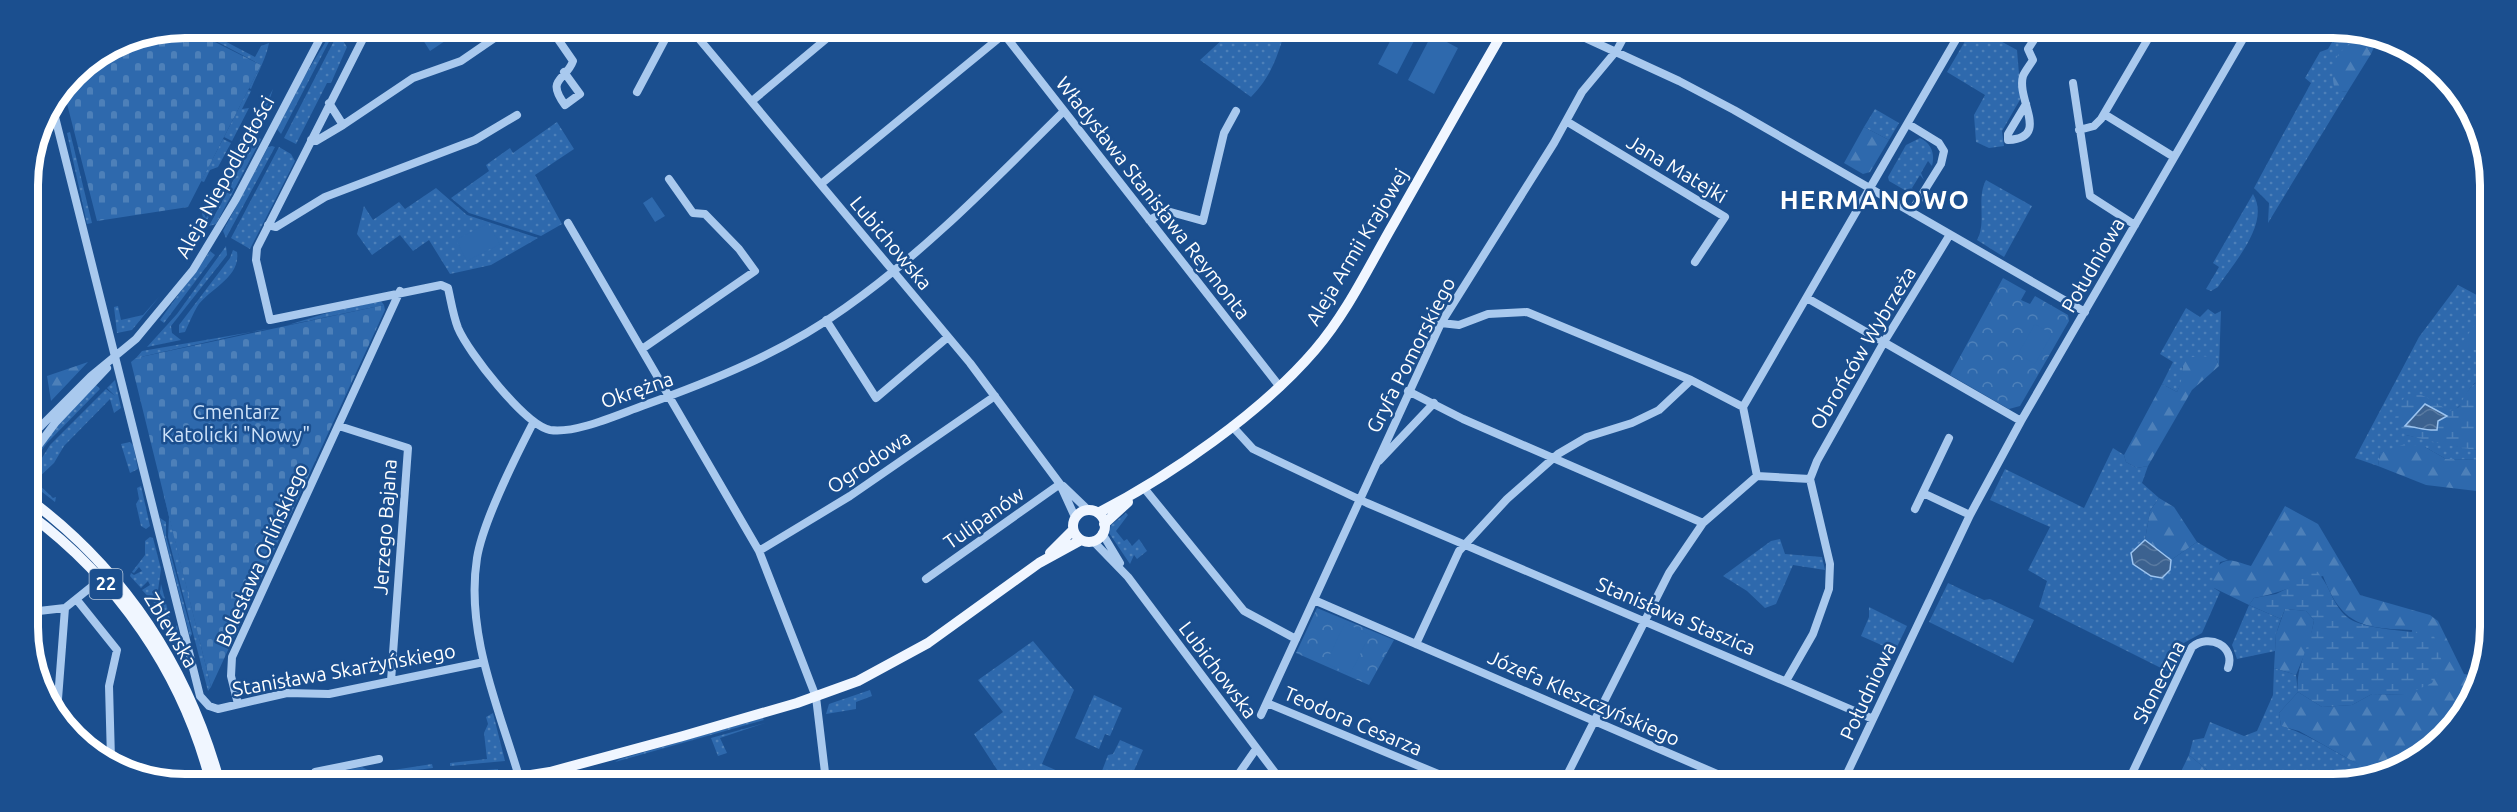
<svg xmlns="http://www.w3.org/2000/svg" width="2517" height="812" viewBox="0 0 2517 812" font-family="Ubuntu,sans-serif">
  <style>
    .grass { fill: url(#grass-dots) }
    .forest { fill: url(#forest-firs) }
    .wetland { fill: url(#wetland-marsh); fill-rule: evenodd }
    .cemetery { fill: url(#cemetery-stones) }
    .park { fill: url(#park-crowns) }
    .pitch { fill: #2e69ad }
    .water { fill: url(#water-waves); stroke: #9cc4f0; stroke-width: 1.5 }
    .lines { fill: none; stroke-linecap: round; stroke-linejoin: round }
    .minor { stroke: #a9c9ee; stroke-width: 8 }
    .major { stroke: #f0f6ff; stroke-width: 10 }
    .labels { text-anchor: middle; stroke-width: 5; stroke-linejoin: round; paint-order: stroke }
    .shield { fill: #1b4f8f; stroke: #bbcadd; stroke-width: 1.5 }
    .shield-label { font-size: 18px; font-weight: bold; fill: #fff }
    .street-label { font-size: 20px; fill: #fff; stroke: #1b4f8f }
    .park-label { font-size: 20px; fill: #cfe3fa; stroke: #1b4f8f }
    .district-label { font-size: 26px; font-weight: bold; letter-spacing: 1.5px; fill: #fff; stroke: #1b4f8f }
    .rim { fill: none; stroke: #fff; stroke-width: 8 }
  </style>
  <defs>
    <pattern id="grass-dots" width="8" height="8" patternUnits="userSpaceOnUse" patternTransform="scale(1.5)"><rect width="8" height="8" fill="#2e69ad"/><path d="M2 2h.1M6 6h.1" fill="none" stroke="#4d80b9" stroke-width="1.8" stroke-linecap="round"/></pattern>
    <pattern id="forest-firs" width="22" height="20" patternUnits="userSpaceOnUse" patternTransform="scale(1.5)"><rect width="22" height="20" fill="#2e69ad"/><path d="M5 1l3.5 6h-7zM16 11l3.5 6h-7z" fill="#4d80b9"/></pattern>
    <pattern id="wetland-marsh" width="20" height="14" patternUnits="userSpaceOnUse" patternTransform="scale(1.5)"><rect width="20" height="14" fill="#2e69ad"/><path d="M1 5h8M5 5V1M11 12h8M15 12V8" fill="none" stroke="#4d80b9"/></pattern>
    <pattern id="cemetery-stones" width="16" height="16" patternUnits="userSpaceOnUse" patternTransform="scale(1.5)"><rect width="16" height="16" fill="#2e69ad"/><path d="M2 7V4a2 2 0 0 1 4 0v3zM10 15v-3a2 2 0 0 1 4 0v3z" fill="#4d80b9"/></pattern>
    <pattern id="park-crowns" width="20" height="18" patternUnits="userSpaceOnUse" patternTransform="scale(1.5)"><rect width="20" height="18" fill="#2e69ad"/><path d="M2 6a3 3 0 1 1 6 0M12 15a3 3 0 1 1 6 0" fill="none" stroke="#4d80b9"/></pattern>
    <pattern id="water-waves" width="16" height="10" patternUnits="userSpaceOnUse" patternTransform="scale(1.5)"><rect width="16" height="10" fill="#3c6290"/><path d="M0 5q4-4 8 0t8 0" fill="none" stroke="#597aa1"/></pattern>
  </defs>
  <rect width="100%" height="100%" fill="#1b4f8f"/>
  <path class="grass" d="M189,27h9l57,30 6,-11 8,-3c-3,16 -12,31 -18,46l-2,-1 12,-23z
    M1210,30h77l-3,7 -51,-3 -15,4 -9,-6z
    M1971,31l13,1 33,18 4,48 -19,33 2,15 -15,2 -13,-6 -2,-27 11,-20 -38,-23z
    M2338,32h11l8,5 3,-5h13l6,4 -8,18 -4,-7 -26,45 7,-1 -80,132 1,-20 -15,-15 57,-105 -6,-5 15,-26 8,-3z
    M331,33l2,1 -52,100 -4,-5 27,-52z
    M340,36l7,11 -16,36h-4l-31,61 -12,-6 52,-101z
    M1223,39l59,2c-7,22 -14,39 -31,56l-51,-37z
    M273,89l-5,15 -22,44 -8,-4 5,-9 3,6z
    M248,90l3,1 -9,18 7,-1 -17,33 -8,-4z
    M1875,109l24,14 -10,17 -25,-13z
    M557,122l17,27 -39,26 27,49 -21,12 -72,-23 -18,-15 38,-27 -3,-6 24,-17 3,5z
    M70,132l22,91 -5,1 -20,-91z
    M256,137l5,2 -45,85 -7,2z
    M1920,138c12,6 15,16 12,28l-4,-5 -7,12 3,7 -4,-5 -8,13 5,6 -2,2 -26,-15 -1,-4 18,-32z
    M223,139l8,4 -13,24 -8,3 -6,12 -3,-1z
    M237,146l8,4 -40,74 -3,-10 1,-3 3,7 31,-59 -3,-8z
    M272,146l3,1 -49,91 -3,-7 45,-84z
    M279,147l12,7 4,7 -45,88 -19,-11z
    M1986,180l46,26 -28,51 -27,-17c10,-18 -1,-41 9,-60z
    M436,188l31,27 71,23 -47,27 -41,9 -21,-34 -16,11 -13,-16 -28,20 -15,-21 7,-28 9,14 26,-18 6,7z
    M2253,194c18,29 -19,68 -35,93l-7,4 -5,-2 13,-22 -6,-4z
    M226,246l1,9 -56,71 1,7 9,7 -34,7 30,-33z
    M233,250l4,2c4,26 -30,38 -40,55 -4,7 -8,16 -12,25l-6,1v-8l51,-67z
    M210,251l5,4 -51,68 -4,-3z
    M2458,285l28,15v79c-21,3 -18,22 -29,29 -16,10 -34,18 -51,27l68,15 12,-5v15l-40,-1 -21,-12 -45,6 -2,13 -23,-8 64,-121z
    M159,297l-27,33 -15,3 -3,-26 4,-1 3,14 22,-5z
    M381,301l3,4 -96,20 42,-13z
    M2186,308l14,9 8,-8 7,5 6,-3 -2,55 -3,-8 -34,9 2,10 -7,15 -15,-8 11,-22 -13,-8z
    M269,329l-9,1 -124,28 6,-7z
    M115,380l6,28 -7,5 -4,-14 -46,47 -10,17 -19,18 18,17 3,-1 -1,5 -22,-17 -1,-11 18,-29 56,-56 9,7 -8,-8z
    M96,385l4,4 -53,54 -18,25v-4l32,-44z
    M130,442l3,3 5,24 -8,4 -9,-29z
    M2113,448l11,7 2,7 11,6 11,-2 -6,17 17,15 -9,13 -5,29 -6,4 31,26 1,-10 26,-18 31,18 -8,2 -6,26 6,4 -18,41 -20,11 -13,28 -130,-65 8,-26 -19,-11 22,-43 -60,-27 15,-31 79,39z
    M141,486l9,40 -4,3 -5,-3 -5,-22 3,-5 -2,-11z
    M163,490l48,197 -3,4 -40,-154 1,-20z
    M1126,513l2,2 -12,16 8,10 3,-2 5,7 7,-7 8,12 -10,8 -3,-4 -4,9 -21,-31 2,-8z
    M160,518l6,4v14l26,98 -2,3z
    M150,537l3,1 8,31 -5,36 -14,-15 8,-5 -2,-4 -7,7 -11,-12 1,-3 3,2 8,-4 -3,-4 -5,6 -2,-1 13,-17v-14z
    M1780,539l5,15 37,3 3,13 -32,-5 -17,39 -11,4 -18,-17 -24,-15 48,-35z
    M1948,583l36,17 6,-1 44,21 -21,43 -84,-41z
    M161,584l12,47 4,-6 3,14 -6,-1 -16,-26z
    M2249,605l32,14 -5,15 -1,17 -38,8 -5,-14z
    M1869,607l38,19 -12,25 -34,-15 8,-19z
    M1033,641l41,49 -32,74 18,8 -4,10h-51l-31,-48 29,-22 -25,-32z
    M2274,668l22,7 2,17 -19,21 2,13c35,10 62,34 96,46l-35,13 -131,-1 1,-10 -23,-19 4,-15 11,-2 6,-16 34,14 13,-5 16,-36z
    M870,690l2,6 -16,6v7l-30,5 3,-10z
    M1094,695l28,13 -12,28 -5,-2 -6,15 -24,-11z
    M2470,701l-7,14 -25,27 6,-24z
    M493,713l12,48 -55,5v-3l37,-4 -3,-26 4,-9 -2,-7z
    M763,718l1,2 -149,42 5,-3z
    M765,723l-45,15 7,15 -9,3 -7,-18z
    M1120,740l23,10 -14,32 -27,-11 6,-16 5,-1z
    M432,764l1,4 -59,7 -55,1 43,-9 12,6z
    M498,769v7l-49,3v-6z"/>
  <path class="forest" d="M2355,41l12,6 4,7 -23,37 -7,1 -7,-6c-4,-23 1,-33 21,-45z
    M1864,127l25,13 -19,32 -7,2 -19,-11z
    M2480,318l6,2v30h-16l-7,-9z
    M2201,356l15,2 3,8 -27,24 -44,76 -11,2 -11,-6 -2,-7 38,-71 15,8c8,-17 3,-19 8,-34z
    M88,362l-37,39 -4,-25z
    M2405,444l20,3 21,12 40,1 -1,32 -59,-7 -48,-19 2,-13z
    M2159,498l15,9 23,35 -26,18 -26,-20 5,-29z
    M2285,506l33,18 42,71 70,20 8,6 26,53 16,3 -10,24 -26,17 -6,24 -10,10 -51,20 -16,-6 -62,-35 -18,-5 -2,-13 19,-21 24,15 30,-2 20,-11 33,1 7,-65c-49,-2 -70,-4 -89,-54 -23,7 -45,18 -69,22l-5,7 -35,-17 -2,-15c13,-18 19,-13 39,-7z
    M2285,609l21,2 8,9 -4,21 -14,34 -22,-7 2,-34z
    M2189,755l23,19 -1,10h-36z"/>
  <path class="wetland" d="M2486,379v66l-12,5 -32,-6 -36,-9 -12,-11c9,-45 25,-32 55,-13l10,-4c6,-12 12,-26 27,-28zM2425,404l16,14 -3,3 -33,5z
    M2312,568c19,14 17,33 35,49 14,13 66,13 87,19l8,26 -10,21 -27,12 -33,-1 -20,11 -30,2 -24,-15c-3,-25 12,-46 16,-72l-8,-9 -21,-2 -4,10 -32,-14 5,-7 22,-4 18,-9 3,-14z"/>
  <path class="cemetery" d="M185,27l76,38 -73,142 -91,14 -34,-133 10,-15 52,-34z
    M384,305l1,5 -174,377 -80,-325 5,-4z"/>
  <path class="park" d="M440,28h4l7,9 -21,14 -7,-11z
    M2003,278l23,13 -5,9 9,4 5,-8 33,19 1,6 -49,85 -11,3 -59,-34z
    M1317,608l77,32 -25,45 -73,-32z"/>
  <path class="pitch" d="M1396,30l19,9 -18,35 -19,-10z
    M1432,34l26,14 -24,46 -26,-14z
    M652,197l13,19 -10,6 -12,-19z
    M488,223l12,21 -33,17 -11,-21z
    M2035,324l17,10 -17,30 -17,-10z
    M1345,623l25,12 -20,39 -24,-11z"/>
  <path class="water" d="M2425,404l22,12 -9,5 -1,9c-11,1 -20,-3 -32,-4z
    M2145,540l26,20 -1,10 -8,8 -11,-2 -18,-12 -2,-11z"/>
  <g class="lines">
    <path class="minor" d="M369,27l-112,221 -1,12 14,60 171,-35 7,3c3,13 5,27 10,40 10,24 67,97 92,102 25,4 67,-15 92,-24 70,-25 142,-54 203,-98 81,-57 149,-128 219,-197
      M554,28l-1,4 20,29c-7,20 -28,17 -8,44l15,-11 -16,-22
      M690,28l280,335 90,121 15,33
      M1000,29l280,358
      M1568,30l111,51 55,29 351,202
      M2073,83l17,113 45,29
      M637,92l34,-64
      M752,101l86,-72
      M329,103l14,22 70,-47 48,-17 48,-33
      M2026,104l-18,30v6c43,-2 8,-40 15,-64 2,-5 7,-11 10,-16l-5,-11 11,-17
      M52,105l148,591 9,10 9,3 69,-16 42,1 155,-32
      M2104,114l70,43
      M1566,121l159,96 -30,45
      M1908,124l31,19 5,8 -3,13 -30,48
      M2079,130l15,-4 7,-7 51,-87
      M311,140l5,1 27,-16
      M821,184l183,-150
      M1149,220l18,-9 36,10 21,-88 12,-22
      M568,223l191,328 57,146 10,84
      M268,225l8,2 49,-30 150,-57 42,-25
      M1807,298l214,123
      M826,320l50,78 72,-61
      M1441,323l18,2 29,-11 39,-2 164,68 52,27
      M642,349l113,-78 -16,-22 -34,-35 -12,-1 -24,-34
      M1408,391l55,28 240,104
      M339,426l69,22 -17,233
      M1232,426l21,23 114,54 506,216
      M29,438l62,-62 45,-37 57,-69 43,-71 90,-172
      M29,458l26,-35 52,-55
      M1379,461l55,-58
      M1757,476l53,3
      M1063,486l25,24
      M1144,488l100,123 52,28
      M1923,493l47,22
      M1915,509l34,-71
      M1102,533l18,30
      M1093,541l35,36 154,205
      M759,551l91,-55 145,-100
      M926,579l134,-95
      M77,600l40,50 -8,36 2,73
      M1314,600l424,183
      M30,612l35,-4 36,-29
      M1416,644l43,-93 48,-52 51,-45 29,-17 45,-14 27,-13 32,-30
      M1786,681l27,-47 16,-45 1,-25 -20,-85 7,-18 67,-119 65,-106
      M1267,703l193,80
      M238,704l-7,-28 1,-19 168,-366
      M57,712l8,-104
      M1261,715l180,-392 113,-180 28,-51 35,-42 10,-19
      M313,780l2,-8 64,-13
      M520,780c-21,-72 -55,-146 -43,-222 6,-37 38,-100 56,-135
      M1233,782l23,-33
      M1563,783l106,-210 34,-50 54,-47 -14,-69 218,-376
      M1842,784l128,-269 51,-94 226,-389
      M2127,784l65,-137c17,-14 44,-1 36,21"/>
    <path class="major" d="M29,499c95,71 158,167 190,281
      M1073 526a16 16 0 1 1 32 0a16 16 0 1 1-32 0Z
      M1098,513c72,-37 164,-101 217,-163 32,-37 54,-84 79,-127 36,-64 73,-129 110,-193
      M29,514c88,65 153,159 181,266
      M1104,524l24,-22
      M1050,553l23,-23
      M499,780l51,-8 133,-36 114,-33 61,-22 70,-38 111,-80 42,-23"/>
  </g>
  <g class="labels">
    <rect class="shield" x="89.5" y="569" width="33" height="30" rx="4.5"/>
    <g class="shield-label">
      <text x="106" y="590">22</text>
    </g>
    <g class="street-label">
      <text transform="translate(1677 169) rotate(31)" y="7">Jana Matejki</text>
      <text transform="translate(225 177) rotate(-61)" y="7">Aleja Niepodległości</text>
      <text transform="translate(1153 198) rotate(52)" y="7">Władysława Stanisława Reymonta</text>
      <text transform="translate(891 243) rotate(50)" y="7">Lubichowska</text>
      <text transform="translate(1357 247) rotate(-59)" y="7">Aleja Armii Krajowej</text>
      <text transform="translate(2093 265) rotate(-60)" y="7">Południowa</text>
      <text transform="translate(1863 348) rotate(-59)" y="7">Obrońców Wybrzeża</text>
      <text transform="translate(1411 355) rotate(-63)" y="7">Gryfa Pomorskiego</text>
      <text transform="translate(637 390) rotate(-19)" y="7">Okrężna</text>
      <text transform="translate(869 462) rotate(-34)" y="7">Ogrodowa</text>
      <text transform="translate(984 518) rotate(-35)" y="7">Tulipanów</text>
      <text transform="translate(385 527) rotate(-86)" y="7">Jerzego Bajana</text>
      <text transform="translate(262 555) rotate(-66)" y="7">Bolesława Orlińskiego</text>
      <text transform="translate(1676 616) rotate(23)" y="7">Stanisława Staszica</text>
      <text transform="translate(171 630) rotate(59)" y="7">Zblewska</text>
      <text transform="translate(344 670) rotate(-10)" y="7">Stanisława Skarżyńskiego</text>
      <text transform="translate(1218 670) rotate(53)" y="7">Lubichowska</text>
      <text transform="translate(2159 682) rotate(-63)" y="7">Słoneczna</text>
      <text transform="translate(1868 691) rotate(-65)" y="7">Południowa</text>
      <text transform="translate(1584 698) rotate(24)" y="7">Józefa Kleszczyńskiego</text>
      <text transform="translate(1353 721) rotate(23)" y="7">Teodora Cesarza</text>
    </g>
    <g class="park-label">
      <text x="236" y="419">Cmentarz<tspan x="236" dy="23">Katolicki "Nowy"</tspan></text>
    </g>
    <g class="district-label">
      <text x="1875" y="209">HERMANOWO</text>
    </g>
  </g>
  <path d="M0 0H2517V812H0ZM185 38H2333A147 147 0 0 1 2480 185V627A147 147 0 0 1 2333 774H185A147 147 0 0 1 38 627V185A147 147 0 0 1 185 38Z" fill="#1b4f8f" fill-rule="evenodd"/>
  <path class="rim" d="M185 38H2333A147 147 0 0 1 2480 185V627A147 147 0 0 1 2333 774H185A147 147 0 0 1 38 627V185A147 147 0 0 1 185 38Z"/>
</svg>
